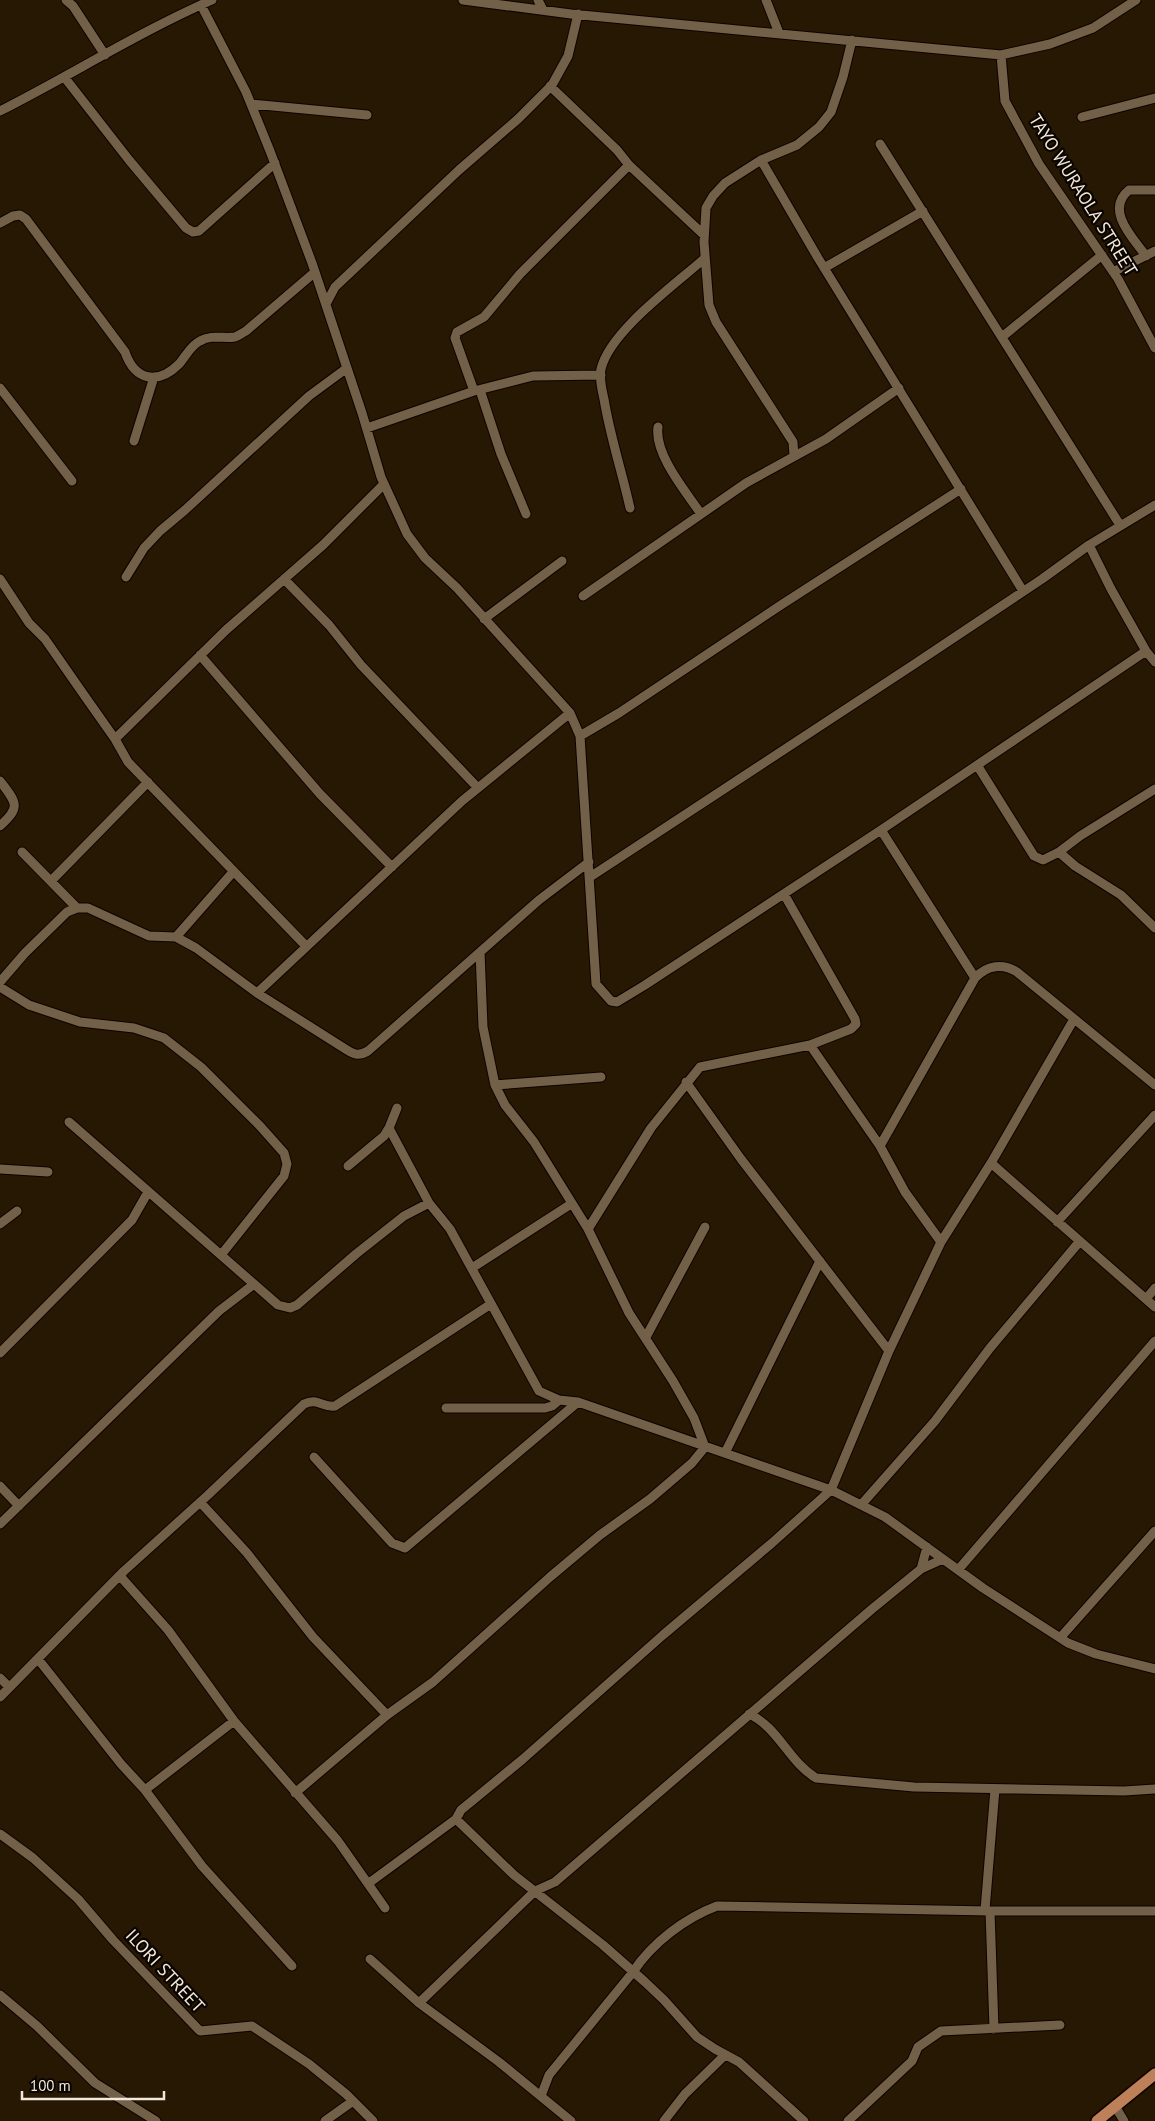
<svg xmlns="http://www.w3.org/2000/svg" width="1155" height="2121" viewBox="0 0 1155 2121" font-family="'PT Sans',sans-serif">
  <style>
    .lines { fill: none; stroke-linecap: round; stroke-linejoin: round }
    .minor-casing { stroke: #0f0300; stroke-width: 11 }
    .major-casing { stroke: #0f0300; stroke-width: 14 }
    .minor { stroke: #726048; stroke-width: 9 }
    .major { stroke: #be8058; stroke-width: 11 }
    .labels { text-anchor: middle; stroke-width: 4.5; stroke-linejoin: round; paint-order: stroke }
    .street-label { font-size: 18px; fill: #f2e7da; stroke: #0a0501 }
  </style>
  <rect width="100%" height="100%" fill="#261802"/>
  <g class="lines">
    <defs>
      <path id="minor" d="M66,0l7,6 32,49
        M463,0l108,14 430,41 49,-11 43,-16 43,-28
        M538,0l5,10
        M766,0l13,33
        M201,5l45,87 24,59 42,112 50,150 19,64 26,57 18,24 32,30 113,125 10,23 16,248 15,17 6,1 28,-17 236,-155 265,-179
        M1001,55l4,46 34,63 79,115 37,69
        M65,78l64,82 57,68 7,4 6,-1 76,-68
        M550,86l67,64 12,15 75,70
        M251,104l116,11
        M0,111c71,-36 139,-79 212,-111
        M1082,117l73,-19
        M880,144l240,381
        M761,160l57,98 205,333
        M0,223l13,-7 7,-1 6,4 99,133c10,29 33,33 54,12 7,-8 12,-19 21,-23 12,-7 23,-2 35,-4 3,-1 7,-4 11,-6l69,-59
        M1146,256c-12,-17 -42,-46 -17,-66h26
        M824,268l99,-57
        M1113,272l42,-21
        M326,304l9,-17 124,-117 59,-51 34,-34 16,-29 10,-42
        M1002,337l100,-82
        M0,388l72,93
        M480,390l21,64 25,60
        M474,391l-19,-53 2,-6 27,-15 36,-43 109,-109
        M658,427c-4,27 28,65 43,87
        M367,428l107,-37 59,-15 68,-1
        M134,441l20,-64
        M794,456l-1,-14 -77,-120 -7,-17 -5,-63 2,-34 7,-12 12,-13 36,-23 36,-15 22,-18 12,-15 12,-35 9,-37
        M630,508c-8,-36 -20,-72 -26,-109 -2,-9 -5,-20 -3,-30 9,-38 75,-85 104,-111
        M1089,545l22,44 35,62 9,11
        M126,577l18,-29 16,-17 25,-21 124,-114 38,-28
        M0,579l29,44 16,16 39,56 31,44 13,23 178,184
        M284,579l45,46 32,40 117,123
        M583,596l163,-113 80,-44 73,-51
        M484,619l78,-58
        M200,655l120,139 72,73
        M580,736l39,-23 162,-108 180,-116
        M115,739l111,-109 97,-85 61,-61
        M977,765l57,91 9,4 16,-8 16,14 46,29 34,33
        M0,781c17,22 21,26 0,45
        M881,830l94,148
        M22,852l55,56
        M1059,852l21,-16 75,-47
        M590,877l323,-212 129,-86 47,-34 66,-40
        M51,881l97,-99
        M176,937l57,-65
        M0,982l25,-29 42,-41 10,-4h11l61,28 27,1 20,11 61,45 90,57c8,5 12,6 21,1l171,-151 50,-38
        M0,987l29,18 51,17 54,6 30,10 37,29 59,59 24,27 3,11 -3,12 -63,79
        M257,993l205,-192 108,-88
        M810,1045l70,101 25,46 36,50
        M686,1082l55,77 148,192
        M495,1085l106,-8
        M69,1122l209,183 12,3 7,-3 59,-51 48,-38 25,-13
        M389,1128l40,75 21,26 89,162 20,9 19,2 253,88 54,27 98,71 85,55 28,11 59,15
        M880,1146l95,-168c12,-13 28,-15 42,-6l138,113
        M991,1163l164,144
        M348,1166l36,-30 5,-8 8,-20
        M0,1169l48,3
        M1057,1222l98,-107
        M0,1224l17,-13
        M588,1229l63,-101 49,-61 110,-22 41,-16 5,-5 -1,-5 -71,-125
        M472,1268l99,-64
        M1146,1299l9,-11
        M646,1337l59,-110
        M0,1353l132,-133 16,-28
        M446,1408h99l7,-2 7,-6
        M725,1453l95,-192
        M314,1457l78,86 13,5 173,-146
        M0,1486l19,20
        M200,1502l47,51 66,84 74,78
        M861,1505l74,-84 55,-73 90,-107
        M0,1524l219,-213 35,-27
        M921,1569l6,-22
        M958,1570l197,-229
        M120,1576l48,54 66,91 104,120 47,67
        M1060,1638l95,-107
        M38,1659l83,105 24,26 57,76 90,100
        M0,1678l9,9
        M0,1697l124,-126 84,-76 96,-91c14,-7 18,4 31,2l156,-102
        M749,1714c29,13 40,48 67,64l98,9 210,4 31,-2
        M145,1790l89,-69
        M295,1793l92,-78 46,-33 117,-105 50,-42 50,-36 42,-36 13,-16 -11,-29 -21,-37 -44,-68 -41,-84 -54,-87 -29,-37 -10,-20 -12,-58 -3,-75
        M456,1819l58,56 89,70 42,37 19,18 33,37 18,12 24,13 65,59
        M0,1834l33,24 45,41 35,41 87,91 52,-5 57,38 37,30 27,27
        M369,1883l87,-64 5,-9 62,-51 140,-124 109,-92 59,-53 58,-139 52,-109 50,-79 83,-144
        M985,1910l10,-121
        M990,1911l4,118
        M370,1959l49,44 80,59 72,59
        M0,1995l37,31 58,57 61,38
        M419,2003l116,-112 20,-9 317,-273 49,-40 22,-10
        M541,2096l8,-21 84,-103c19,-29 52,-54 84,-66l273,5h165
        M1115,2106l9,15
        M325,2121l28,-20
        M664,2121l21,-27 40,-39
        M848,2121l64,-60 6,-14 23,-16 119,-6"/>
      <path id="major" d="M1097,2121l58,-47"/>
    </defs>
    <use href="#minor" class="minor-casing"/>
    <use href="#major" class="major-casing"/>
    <use href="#minor" class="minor"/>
    <use href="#major" class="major"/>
  </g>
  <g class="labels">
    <g class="street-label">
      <text transform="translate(1083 195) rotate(58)" y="6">TAYO WURAOLA STREET</text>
      <text transform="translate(165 1971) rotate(47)" y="6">ILORI STREET</text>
    </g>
  </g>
  <path d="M22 2091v8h142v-8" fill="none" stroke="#f2e7da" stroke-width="2.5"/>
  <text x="30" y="2091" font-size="15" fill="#f2e7da" stroke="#0a0501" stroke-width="4" paint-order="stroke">100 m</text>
</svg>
